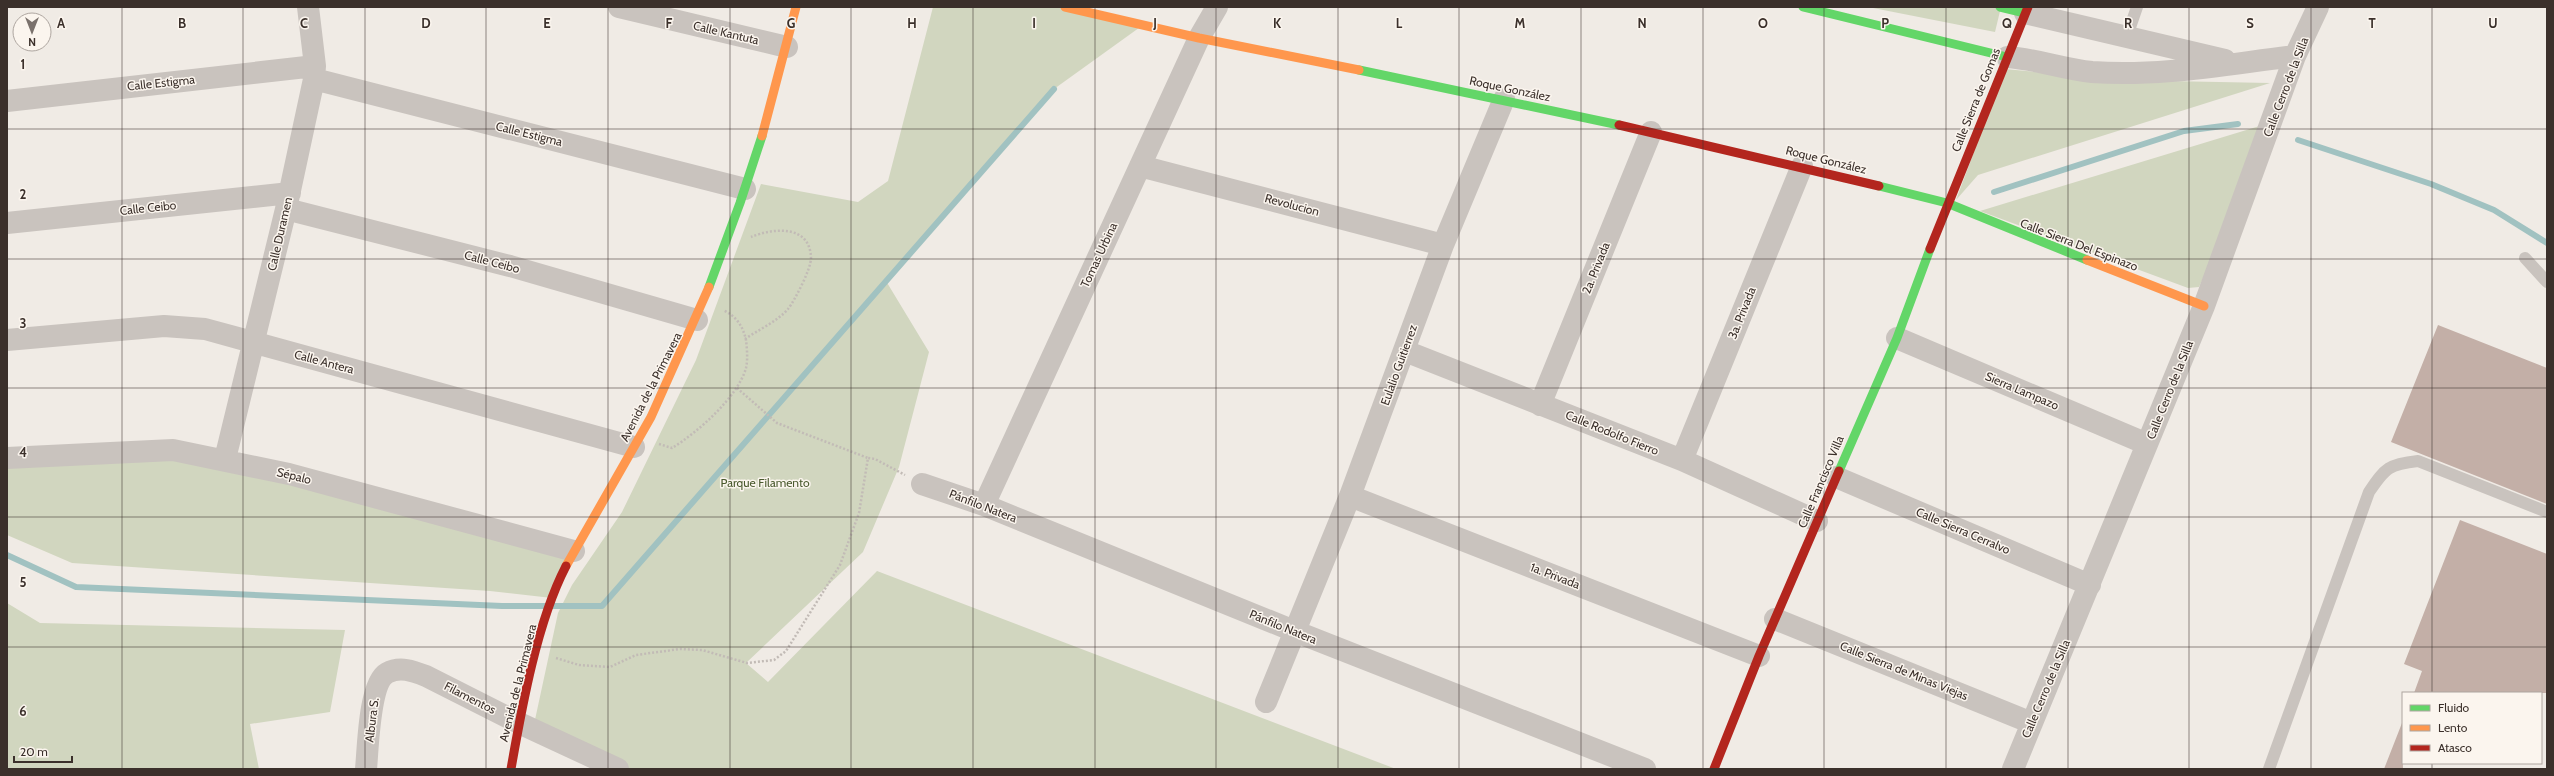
<svg xmlns="http://www.w3.org/2000/svg" width="2554" height="776" viewBox="0 0 2554 776" font-family="Cabin,sans-serif">
  <style>
    .green { fill: #d1d6bf }
    .lines { fill: none; stroke-linecap: round; stroke-linejoin: round }
    .stream { stroke: #a1c2c1; stroke-width: 6 }
    .building { fill: #c3afa7 }
    .path { stroke: #c2bbb6; stroke-width: 2.5; stroke-dasharray: 2 2; stroke-linecap: butt }
    .lane { stroke: #c9c3be; stroke-width: 12 }
    .street { stroke: #c9c3be; stroke-width: 22 }
    .fast { stroke: #63d668; stroke-width: 9 }
    .slow { stroke: #ff974d; stroke-width: 9 }
    .jam { stroke: #b3261e; stroke-width: 9 }
    .grid { fill: none; stroke: #3b302b; stroke-width: 1; stroke-opacity: 0.55 }
    .labels { text-anchor: middle; stroke-width: 3; stroke-linejoin: round; paint-order: stroke }
    .street-label { font-size: 12px; fill: #3b302b; stroke: #fbf5ee }
    .park-label { font-size: 12px; fill: #4a5a2e; stroke: #fbf5ee }
    .grid-label { font-size: 13px; text-anchor: middle; font-weight: bold; fill: #3b302b; stroke: #fbf5ee; stroke-width: 3; stroke-linejoin: round; paint-order: stroke }
  </style>
  <rect width="100%" height="100%" fill="#f0ebe5"/>
  <path class="green" d="M933,7h128l82,18 -89,64 -168,192 43,71 -30,115 -36,85 -117,111 22,19 109,-111 519,198h-777l-86,-40 25,-116 14,-28 50,-73 74,-152 65,-176 97,18 30,-21z
    M1868,7h133l-6,25z
    M2005,69l112,11 153,3 -292,92 -22,25z
    M2276,121l-77,166 -11,1 -208,-77z
    M173,450l401,101 -22,47 -62,-7 -418,-28 -65,-28v-77z
    M7,603l33,20 305,7 -15,82 -80,12 9,45h-252z"/>
  <g class="lines">
    <path class="stream" d="M2298,140l133,44 63,26 53,33
      M1994,192l190,-61 54,-7
      M7,555l69,32 426,19h100l452,-517"/>
  </g>
  <path class="building" d="M2438,325l109,43v136l-156,-62z
    M2460,520l87,34v139h-133l8,-22 -18,-7z
    M2402,723l1,46h-19z"/>
  <g class="lines">
    <path class="path" d="M745,339c13,-9 33,-18 43,-30 7,-9 23,-40 23,-51 -1,-34 -38,-30 -60,-21
      M737,388l40,35 91,35
      M659,444l13,4c25,-15 66,-51 74,-80 2,-9 1,-19 0,-28 -3,-14 -10,-24 -23,-30
      M556,658l23,7 31,2 26,-12 44,-6 22,1 45,13 27,-3 12,-9 54,-86 19,-52 9,-55 7,1 30,16"/>
    <path class="lane" d="M2127,36l10,-29
      M2525,258l22,24
      M2269,769l100,-277c16,-24 20,-28 49,-31l129,51"/>
    <path class="street" d="M619,7l168,40
      M2025,13l200,47
      M2007,57c29,2 56,12 85,15 68,5 135,-8 203,-16
      M314,79l431,110
      M7,101l308,-35
      M1140,166l303,79
      M286,209l224,57 187,54
      M7,223l283,-30
      M1897,338l250,106
      M7,340l157,-14 41,3 429,118
      M1405,351l277,109 135,61
      M1540,405l111,-273
      M7,458l166,-8 116,24 285,77
      M225,459l61,-250 28,-130 1,-13 -7,-59
      M1682,460l120,-294
      M1836,477l254,108
      M922,484l62,21 310,126 351,138
      M1350,496l409,160
      M984,505l215,-467 18,-31
      M1775,619l257,104
      M1266,702l84,-206 93,-251 61,-146
      M366,769c2,-19 3,-86 21,-96 13,-7 26,-2 39,3l93,47 99,46
      M2013,769l191,-463 91,-250 23,-49"/>
    <path class="fast" d="M1803,7l204,50
      M2000,7l25,6
      M1359,70l260,55
      M1879,186l68,17 140,57
      M709,287l31,-84 22,-67
      M1839,471l58,-133 33,-89"/>
    <path class="slow" d="M1065,7l134,31 160,32
      M762,136l34,-129
      M2087,260l117,46
      M566,566l85,-149 58,-130"/>
    <path class="jam" d="M1619,125l260,61
      M1930,249l98,-242
      M511,769c11,-63 26,-147 55,-203
      M1714,769l45,-113 80,-185"/>
  </g>
  <path class="grid" d="M122,7v762M243,7v762M365,7v762M486,7v762M608,7v762M730,7v762M851,7v762M973,7v762M1095,7v762M1216,7v762M1338,7v762M1459,7v762M1581,7v762M1703,7v762M1824,7v762M1946,7v762M2068,7v762M2189,7v762M2311,7v762M2432,7v686M7,129h2540M7,259h2540M7,388h2540M7,517h2540M7,647h2540M2432,763v6"/>
  <g class="labels">
    <g class="street-label">
      <text transform="translate(726 33) rotate(13)" y="4">Calle Kantuta</text>
      <text transform="translate(161 83) rotate(-6)" y="4">Calle Estigma</text>
      <text transform="translate(2286 87) rotate(-69)" y="4">Calle Cerro de la Silla</text>
      <text transform="translate(1510 89) rotate(12)" y="4">Roque González</text>
      <text transform="translate(1976 100) rotate(-68)" y="4">Calle Sierra de Gomas</text>
      <text transform="translate(529 134) rotate(14)" y="4">Calle Estigma</text>
      <text transform="translate(1826 160) rotate(14)" y="4">Roque González</text>
      <text transform="translate(1292 205) rotate(15)" y="4">Revolucion</text>
      <text transform="translate(148 208) rotate(-6)" y="4">Calle Ceibo</text>
      <text transform="translate(280 234) rotate(-77)" y="4">Calle Duramen</text>
      <text transform="translate(2079 245) rotate(21)" y="4">Calle Sierra Del Espinazo</text>
      <text transform="translate(1099 255) rotate(-65)" y="4">Tomas Urbina</text>
      <text transform="translate(492 262) rotate(15)" y="4">Calle Ceibo</text>
      <text transform="translate(1596 268) rotate(-68)" y="4">2a. Privada</text>
      <text transform="translate(1742 313) rotate(-68)" y="4">3a. Privada</text>
      <text transform="translate(324 362) rotate(15)" y="4">Calle Antera</text>
      <text transform="translate(1399 365) rotate(-70)" y="4">Eulalio Guitierrez</text>
      <text transform="translate(651 387) rotate(-63)" y="4">Avenida de la Primavera</text>
      <text transform="translate(2170 390) rotate(-68)" y="4">Calle Cerro de la Silla</text>
      <text transform="translate(2022 391) rotate(23)" y="4">Sierra Lampazo</text>
      <text transform="translate(1612 433) rotate(22)" y="4">Calle Rodolfo Fierro</text>
      <text transform="translate(294 476) rotate(14)" y="4">Sépalo</text>
      <text transform="translate(1821 482) rotate(-67)" y="4">Calle Francisco Villa</text>
      <text transform="translate(983 506) rotate(21)" y="4">Pánfilo Natera</text>
      <text transform="translate(1963 531) rotate(23)" y="4">Calle Sierra Cerralvo</text>
      <text transform="translate(1555 576) rotate(21)" y="4">1a. Privada</text>
      <text transform="translate(1283 627) rotate(22)" y="4">Pánfilo Natera</text>
      <text transform="translate(1904 671) rotate(22)" y="4">Calle Sierra de Minas Viejas</text>
      <text transform="translate(518 683) rotate(-76)" y="4">Avenida de la Primavera</text>
      <text transform="translate(2046 689) rotate(-67)" y="4">Calle Cerro de la Silla</text>
      <text transform="translate(470 698) rotate(27)" y="4">Filamentos</text>
      <text transform="translate(372 720) rotate(-83)" y="4">Albura S.</text>
    </g>
    <g class="park-label">
      <text x="765" y="487">Parque Filamento</text>
    </g>
  </g>
  <g class="grid-label">
    <text x="61" y="28">A</text>
    <text x="182" y="28">B</text>
    <text x="304" y="28">C</text>
    <text x="426" y="28">D</text>
    <text x="547" y="28">E</text>
    <text x="669" y="28">F</text>
    <text x="791" y="28">G</text>
    <text x="912" y="28">H</text>
    <text x="1034" y="28">I</text>
    <text x="1155" y="28">J</text>
    <text x="1277" y="28">K</text>
    <text x="1399" y="28">L</text>
    <text x="1520" y="28">M</text>
    <text x="1642" y="28">N</text>
    <text x="1763" y="28">O</text>
    <text x="1885" y="28">P</text>
    <text x="2007" y="28">Q</text>
    <text x="2128" y="28">R</text>
    <text x="2250" y="28">S</text>
    <text x="2372" y="28">T</text>
    <text x="2493" y="28">U</text>
    <text x="23" y="69">1</text>
    <text x="23" y="199">2</text>
    <text x="23" y="328">3</text>
    <text x="23" y="457">4</text>
    <text x="23" y="587">5</text>
    <text x="23" y="716">6</text>
  </g>
  <rect width="2554" height="776" fill="none" stroke="#3b302b" stroke-width="16"/>
  <rect x="2402" y="692" width="140" height="72" fill="#fbf5ee" stroke="#aea6a0"/>
  <rect x="2410" y="705" width="20" height="6" fill="#63d668" stroke="#aea6a0"/>
  <text x="2438" y="712" font-size="12" fill="#3b302b">Fluido</text>
  <rect x="2410" y="725" width="20" height="6" fill="#ff974d" stroke="#aea6a0"/>
  <text x="2438" y="732" font-size="12" fill="#3b302b">Lento</text>
  <rect x="2410" y="745" width="20" height="6" fill="#b3261e" stroke="#aea6a0"/>
  <text x="2438" y="752" font-size="12" fill="#3b302b">Atasco</text>
  <g transform="translate(32 32) rotate(180)"><circle r="19" fill="#fbf5ee" stroke="#aea6a0"/>
  <path d="M0-3L7 15L0 10L-7 15Z" fill="#7a716c"/>
  <text y="-6" font-size="11" font-weight="bold" text-anchor="middle" fill="#3b302b">N</text>
  </g>
  <path d="M14 756v6h58v-6" fill="none" stroke="#3b302b" stroke-width="2"/>
  <text x="20" y="756" font-size="12" fill="#3b302b" stroke="#fbf5ee" stroke-width="3" paint-order="stroke">20 m</text>
</svg>
